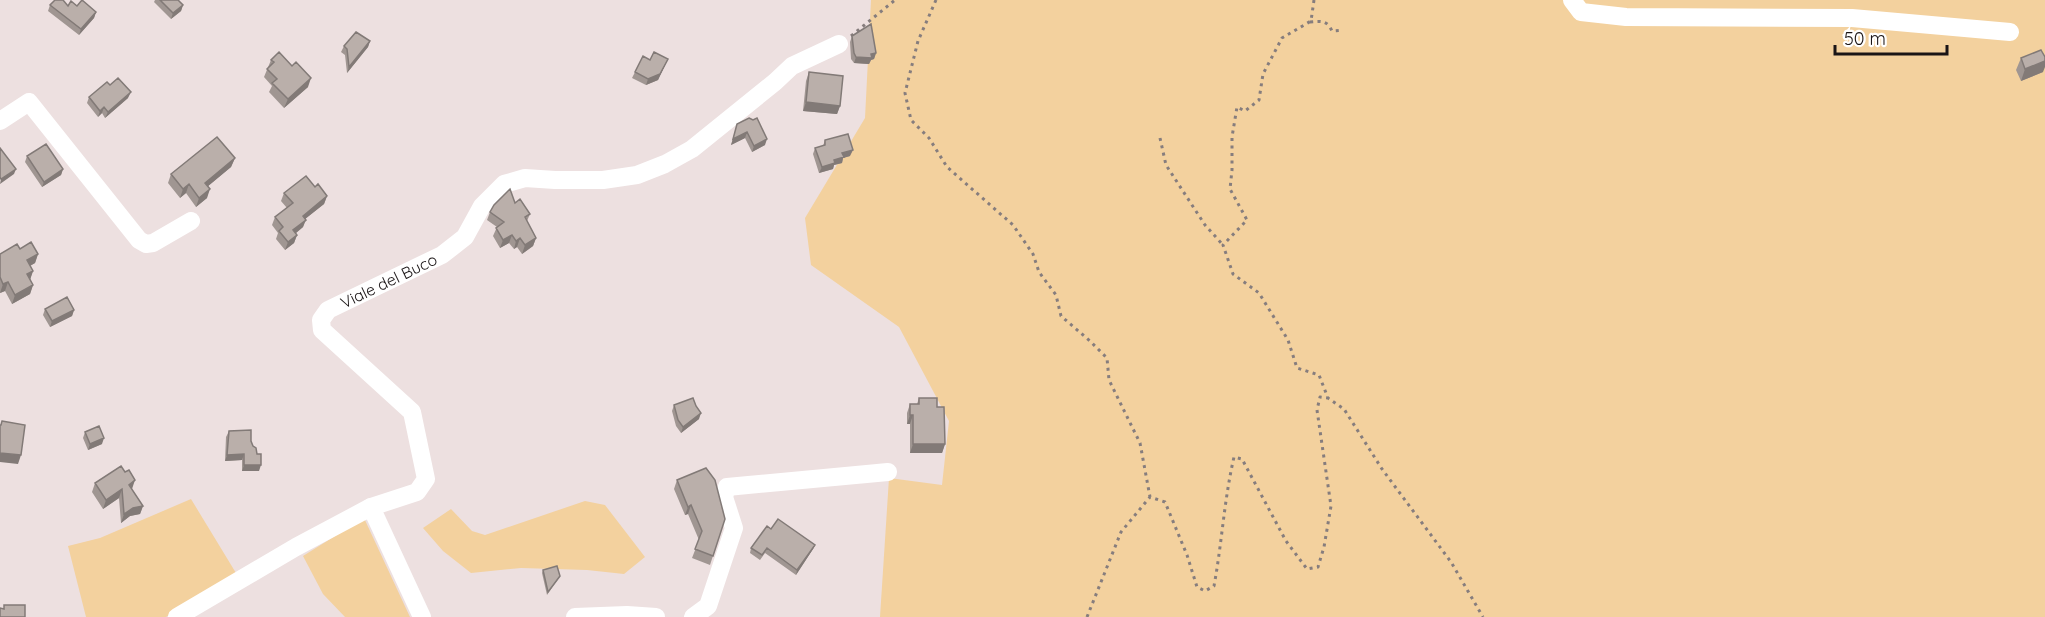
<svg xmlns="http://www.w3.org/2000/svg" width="2045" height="617" viewBox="0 0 2045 617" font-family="Quicksand,sans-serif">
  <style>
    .green { fill: #f3d19e }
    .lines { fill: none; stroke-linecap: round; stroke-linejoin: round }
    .path { stroke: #867d7d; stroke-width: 3; stroke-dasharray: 3 4.5; stroke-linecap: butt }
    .street { stroke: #fff; stroke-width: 18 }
    .wall { fill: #a09692 }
    .shaded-wall { fill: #827a77 }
    .building { fill: #baafaa; stroke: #827a77; stroke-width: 1.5 }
    .labels { text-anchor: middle; stroke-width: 4.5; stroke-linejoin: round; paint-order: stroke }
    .street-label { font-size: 16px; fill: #1a1516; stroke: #fff }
  </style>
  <rect width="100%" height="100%" fill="#ede0e0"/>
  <path class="green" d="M871,0h1174v617h-1165l9,-139 53,7 7,-64 -50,-94 -88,-62 -6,-47 60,-100z
    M191,499l45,74 -70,44h-80l-18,-71 32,-8z
    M585,501l20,4 40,52 -21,17 -37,-4 -66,-2 -50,5 -28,-22 -20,-23 28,-19 21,22 13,4z
    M364,518l46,99h-65l-22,-23 -20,-38z"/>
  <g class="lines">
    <path class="path" d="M936,0l-18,41 -13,52 6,27 18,18 18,29 66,58 20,29 6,18 17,23 5,21 29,25 17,17 2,22 31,63 10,54
      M1314,0l-3,21 -29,17 -19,36 -4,26 -14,11 -8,-4 -5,30v33l-2,19 17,31 -24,25 10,29 26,19 29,47 9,28 22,7 9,23 16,11 38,60 69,93 32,55
      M1310,22c11,-1 17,-2 22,9l11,-1
      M851,36l44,-36
      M1160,138l6,27 39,60 18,20
      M1087,617l34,-85 29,-35 15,5 22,53 10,32 8,4 9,-5c8,-43 10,-86 20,-129l8,2 44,82 21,28 11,-2 6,-20 7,-41 -14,-96 3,-13 8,1"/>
    <g class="street">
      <path d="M1572,0l9,12 45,5 226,1 158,14"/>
      <path d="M0,121l29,-19 110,138 7,4 7,-1 38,-22"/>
      <path d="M371,507l51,110"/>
      <path id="s1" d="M177,617l119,-70 75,-40 46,-15 9,-13 -14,-67 -90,-82 -1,-10 7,-10 114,-55 23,-18 17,-31 22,-22 21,-6 30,2h48l34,-5 28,-11 27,-15 83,-67 17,-16 47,-22"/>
      <path d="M575,617l52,-2 29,2"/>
      <path d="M693,617l15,-11 26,-78 -10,-31 3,-10 161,-15"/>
    </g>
  </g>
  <path class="wall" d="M155,0h23l5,5 -2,6 -10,8 -17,-17z
    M50,5l27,1 19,6 -2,6 -15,17 -31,-24z
    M852,36l24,17 -2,6 -3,1 -2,4 -15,-1 -3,-4 -1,-17z
    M370,41l-2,6 -21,26 -2,-18 -4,-3 3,-6z
    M2021,58l22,14 -22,9 -5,-11z
    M271,60l37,27 -24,21 -15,-16 3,-6 -8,-9z
    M650,60l15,5 -7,15 -12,5 -14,-7 3,-6z
    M809,72l31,34 -3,8 -34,-3 3,-30z
    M110,85l18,13 -23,20 -3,-5 -4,4 -11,-14 2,-6z
    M737,124l28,21 -13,7 -7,-14 -14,7z
    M825,140l25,16 -7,2 -1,5 -8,2 -1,4 -14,4 -6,-19 2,-6 8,-2z
    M27,156l36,13 -2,6 -19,12 -17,-25z
    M235,158l-4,9 -23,19 -1,12 -11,9 -10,-14 -6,5 -12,-15 3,-9z
    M315,187l12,9 -3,8 -19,15 -2,8 -7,6 1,2 -3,8 -9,7 -9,-11 2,-6 -6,-8 3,-8 12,-9 -6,-7 3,-8z
    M515,203l15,11 -3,7 9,17 -3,8 -11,8 -5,-7 -3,2 -5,-6 -9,5 -7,-12 4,-9 -10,-7 3,-8z
    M20,249l18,5 -3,9 -5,3 3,5 -3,8 3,6 -3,9 -18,10 -7,-13 -5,2v-39z
    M45,309l29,1 -2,6 -22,11 -7,-12z
    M919,398l18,9 8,37 -3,9h-32v-29h-3v-11l3,-9h7z
    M674,405l22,1 3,13 -18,14 -5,-7 -4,-15z
    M229,431l22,10 8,30h-17v-11l-17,1 1,-24z
    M85,432l17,12 -14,6 -5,-12z
    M677,480l48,39 -15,46 -18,-7 7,-18 -11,-26 -3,1 -11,-26z
    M95,483l37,6 11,17 -3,8 -10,2 -9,7 -2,-25 -16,11 -11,-17z
    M771,529l44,16 -2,4 -17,26 -31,-22 -5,7 -10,-7 1,-5z
    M543,570l15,9 -11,16 -5,-22z"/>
  <path class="shaded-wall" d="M183,5l-2,6 -10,8 2,-6z
    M96,12l-2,6 -15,17 2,-6z
    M370,41l-2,6 -21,26 2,-6z
    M876,53l-2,6 -3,1 -2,4 -15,-1 2,-6z
    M668,59l-10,21 -12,5 2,-6z
    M2045,61v6l-2,5 -22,9 4,-12z
    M311,78l-3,9 -24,21 4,-9z
    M131,92l-3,6 -23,20 3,-6z
    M806,102l34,4 -3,8 -34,-3z
    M104,107l-2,6 -4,4 2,-6z
    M747,132l-2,6 -14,7 2,-6z
    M767,139l-2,6 -13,7 2,-6z
    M853,150l-3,6 -7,2 -1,5 -8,2 -1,4 -14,4 3,-6 12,-7 8,-7z
    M235,158l-4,9 -30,25 4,-9z
    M16,169l-2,5 -14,10 1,-5z
    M63,169l-2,6 -19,12 2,-5z
    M189,184l-3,9 -6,5 3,-9z
    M210,189l-3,9 -11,9 3,-9z
    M327,196l-3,8 -24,19 3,-7z
    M306,220l-3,7 -13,11 3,-8z
    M297,235l-3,8 -9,7 3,-8z
    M512,235l-3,8 -9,5 3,-8z
    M520,238l-3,9 -3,2 2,-8z
    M536,238l-3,8 -11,8 3,-9z
    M38,254l-3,9 -11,6 3,-9z
    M33,271l-3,9 -3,-6z
    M8,282l-3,9 -5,2 3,-9z
    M33,285l-3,9 -18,10 3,-9z
    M74,310l-2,6 -22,11 2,-6z
    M701,413l-2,6 -18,14 2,-6z
    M910,415h3l-3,9h-3z
    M104,438l-2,6 -14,6 2,-6z
    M913,444h32l-3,9h-32z
    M0,453l21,2 -3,9 -18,-2z
    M244,454l-2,6 -17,1 2,-6z
    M244,465h17l-2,6h-17z
    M135,480l-3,9 -6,4 3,-8z
    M122,489l-3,9 -16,11 3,-9z
    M691,505l-3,9 -3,1 3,-8z
    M143,506l-3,8 -10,2 -9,7 3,-9 9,-6z
    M815,545l-2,4 -17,26 1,-5z"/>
  <path class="building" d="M55,0h8l5,6 3,-5 6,5 5,-6 14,12 -15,17 -31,-24z
    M160,0h18l5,5 -10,8z
    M871,24l5,29 -5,1 1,4 -16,-1 -2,-4 -2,-17z
    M356,32l14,9 -21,26 -2,-18 -3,-3z
    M2041,50l4,7v4l-20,8 -4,-11z
    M279,52l13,14 4,-4 15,16 -23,21 -16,-16 5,-4 -10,-10 7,-7 -3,-2z
    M654,52l14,7 -8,15 -12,5 -13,-7 8,-16 7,4z
    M809,72l34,4 -3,30 -34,-4z
    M118,78l13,14 -23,20 -4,-5 -4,4 -11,-14 18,-15 3,3z
    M749,118l4,2 4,-2 10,21 -13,7 -7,-14 -14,7 4,-15z
    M848,134l5,16 -11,3 2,4 -10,3 1,3 -13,4 -7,-19 10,-3v-5z
    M217,137l18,21 -30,25 5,6 -11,9 -10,-14 -6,5 -12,-15z
    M46,144l17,25 -19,13 -17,-26z
    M0,148l16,21 -15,10 -1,-2z
    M306,176l9,11 3,-3 9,12 -24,20 3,4 -13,10 4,5 -9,7 -9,-11 4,-4 -8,-10 18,-14 -9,-10z
    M510,189l5,14 5,-4 10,15 -5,3 11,21 -11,7 -5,-7 -4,3 -4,-6 -9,5 -7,-12 8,-6 -14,-10 4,-7z
    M31,242l7,12 -11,6 6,11 -6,3 6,11 -18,10 -7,-13 -5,2 -3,-7v-23l17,-10 3,5z
    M67,297l7,13 -22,11 -7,-12z
    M693,398l3,8 5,7 -18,14 -5,-7 -4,-15z
    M919,398h18v9h7l1,37h-32v-29h-3v-11h9z
    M2,421l23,4 -4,30 -21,-2v-28h1z
    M99,426l5,12 -14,6 -5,-12z
    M251,430v11l2,5 3,2 1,6h4v11h-17v-11l-17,1 2,-24z
    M121,466l4,6 4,-2 6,10 -6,5 14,21 -10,2 -9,6 -2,-25 -16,11 -11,-17z
    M706,468l9,12 10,39 -12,37 -18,-7 7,-18 -11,-26 -3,2 -11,-27z
    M778,519l37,26 -18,25 -30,-22 -5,7 -11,-7 16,-22 4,3z
    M557,566l3,10 -12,16 -5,-22z
    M4,605h21v12h-25v-9l4,1z"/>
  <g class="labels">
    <g class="street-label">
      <text dy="6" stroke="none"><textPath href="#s1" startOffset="567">Viale del Buco</textPath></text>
    </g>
  </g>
  <path d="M1835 45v9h112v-9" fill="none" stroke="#1a1516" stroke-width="3"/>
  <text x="1844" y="45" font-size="18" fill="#1a1516" stroke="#ffffff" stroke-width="4.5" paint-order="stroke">50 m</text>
</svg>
